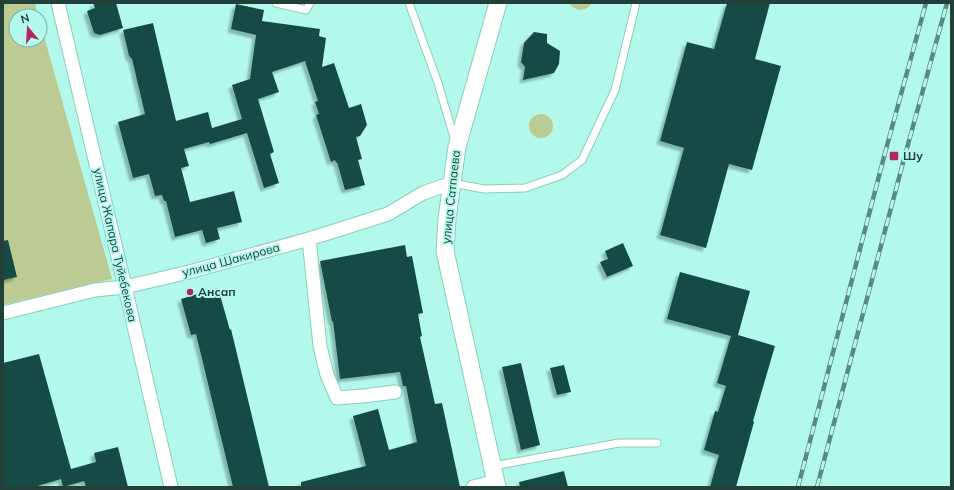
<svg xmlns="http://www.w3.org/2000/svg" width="954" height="490" viewBox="0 0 954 490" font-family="Mulish,sans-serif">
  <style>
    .green { fill: #bbcb93 }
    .building { fill: #164c44; filter: url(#shadow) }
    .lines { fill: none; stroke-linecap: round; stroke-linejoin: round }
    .service-casing { stroke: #89cdc0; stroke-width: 9 }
    .minor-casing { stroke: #89cdc0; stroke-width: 15 }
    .tertiary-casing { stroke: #89cdc0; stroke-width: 19 }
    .service { stroke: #fff; stroke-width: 7 }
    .minor { stroke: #fff; stroke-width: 13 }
    .tertiary { stroke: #fff; stroke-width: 17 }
    .rail-casing { stroke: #5b887f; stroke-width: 4.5 }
    .rail { stroke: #b3f9eb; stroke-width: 3; stroke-dasharray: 9; stroke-linecap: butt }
    .poi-dot { fill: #b22660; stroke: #b3f9eb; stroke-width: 1.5 }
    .labels { text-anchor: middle; stroke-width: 4; stroke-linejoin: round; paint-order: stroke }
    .poi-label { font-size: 12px; font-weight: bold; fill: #223f3a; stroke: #b3f9eb; text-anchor: start }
    .street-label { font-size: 12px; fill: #223f3a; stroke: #b3f9eb }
  </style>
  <defs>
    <filter id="shadow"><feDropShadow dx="-3.5" dy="3.5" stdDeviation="1" flood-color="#0004"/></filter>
  </defs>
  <rect width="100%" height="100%" fill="#b3f9eb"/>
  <path class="green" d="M3,3h32l3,13h-22v24h24v-18l72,257 -109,26z
    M569,3h23c-6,9 -17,9 -23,0z
    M529 126a12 12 0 1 1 24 0a12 12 0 1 1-24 0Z"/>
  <path class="building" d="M93,3h23l7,25 -23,7 -6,-2 -7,-22 8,-3z
    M727,3h43l-15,56 26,7 -29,104 -23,-6 -23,84 -46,-13 24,-87 -24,-7 27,-99 27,7z
    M236,4l28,6 -2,11 58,8 -1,7 7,2 -4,29 12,-4 15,45 12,-4 6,21 -7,11 -4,1 6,22 -4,1 7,25 -20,5 -8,-28 -1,1 -1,-3 -4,2 -15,-47 3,-1 -4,-12 3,-1 -13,-40 -33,11 7,20 -21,7 16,53 -4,2 9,29 -15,5 -17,-55 -37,11 -1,-2 -25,7 5,17 -8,2 9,34 44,-11 8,31 -25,6 3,11 -14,4 -4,-13 -27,7 -9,-36h-2l-2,-6 -7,1 -6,-22 -16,4 -15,-56 27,-8 -13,-55 -3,-3 -6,-26 30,-7 23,98 32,-9 4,16 30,-9 -10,-34 18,-6 6,-44 -25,-6z
    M534,32l13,2v9l13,8 -1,13 -5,9 -31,7 2,-13 -4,-5 3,-19z
    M8,240l9,37 -14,3v-39z
    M623,243l10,23 -26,11 -7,-15 8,-3 -3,-8z
    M405,245l2,12 5,-1 11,57 -5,1 4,22 -2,1 15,67 7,-1 18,84h-159v-5l65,-16 -13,-50 25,-7 11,41 28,-8 -11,-56h-3l-3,-14 -60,7 -7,-58 -1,1 -12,-61z
    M680,272l70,19 -12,44 37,11 -22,75 1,1 -18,65h-26l9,-32 -15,-5 11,-39 3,1 8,-26 -9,-3 14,-47 -64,-17z
    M218,288l12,42 1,-1 38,158h-36l-37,-153 -5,1 -10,-36z
    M39,354l32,115 25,-7 -2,-9 24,-6 10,40h-42l-2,-6 -21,6 -2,-8 -27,8h-31v-124z
    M521,363l19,82 -19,5 -19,-83z
    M564,365l7,27 -14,3 -7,-27z
    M564,471l4,16h-48l-1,-5z"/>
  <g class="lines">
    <defs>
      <path id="service" d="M276,3l30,7 4,-7
        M409,3l29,80 17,58
        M452,183l32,6 41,-1 37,-13 20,-15 33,-70 21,-87
        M493,466l126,-23h38"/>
      <path id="minor" d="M58,3l67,284 46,200
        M309,239l11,107 7,29 10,23 26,-2 32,-4
        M3,313l92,-23 30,-3 64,-15 120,-33 79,-25 35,-21 29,-10
        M473,487l23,-6"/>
      <path id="tertiary" d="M497,487l-52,-236 2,-32 10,-72 41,-144"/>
    </defs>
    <use href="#service" class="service-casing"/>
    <use href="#minor" class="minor-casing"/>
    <use href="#tertiary" class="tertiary-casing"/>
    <use href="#service" class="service"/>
    <use href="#minor" class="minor"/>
    <use href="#tertiary" class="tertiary"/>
    <defs>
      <path id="rail" d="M798,487l87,-334 41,-150
        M817,487l87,-328 43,-156"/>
    </defs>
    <use href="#rail" class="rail-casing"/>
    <use href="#rail" class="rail"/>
  </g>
  <g class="poi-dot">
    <rect x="889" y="151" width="10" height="10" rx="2"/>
    <circle cx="190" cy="292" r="4"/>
  </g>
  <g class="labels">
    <g class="poi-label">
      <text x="903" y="160">Шу</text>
      <text x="198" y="296">Ансап</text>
    </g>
    <g class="street-label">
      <text transform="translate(451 197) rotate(-84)" y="4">улица Сатпаева</text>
      <text transform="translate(115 245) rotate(77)" y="4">улица Жапара Туйебекова</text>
      <text transform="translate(231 260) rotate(-15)" y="4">улица Шакирова</text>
    </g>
  </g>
  <rect width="954" height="490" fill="none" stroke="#223f3a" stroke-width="8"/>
  <g transform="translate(28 28) rotate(342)"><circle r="19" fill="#b3f9eb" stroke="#79afa4"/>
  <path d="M0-3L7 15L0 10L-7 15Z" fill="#b22660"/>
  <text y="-6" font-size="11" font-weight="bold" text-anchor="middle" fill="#223f3a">N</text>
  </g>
</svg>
